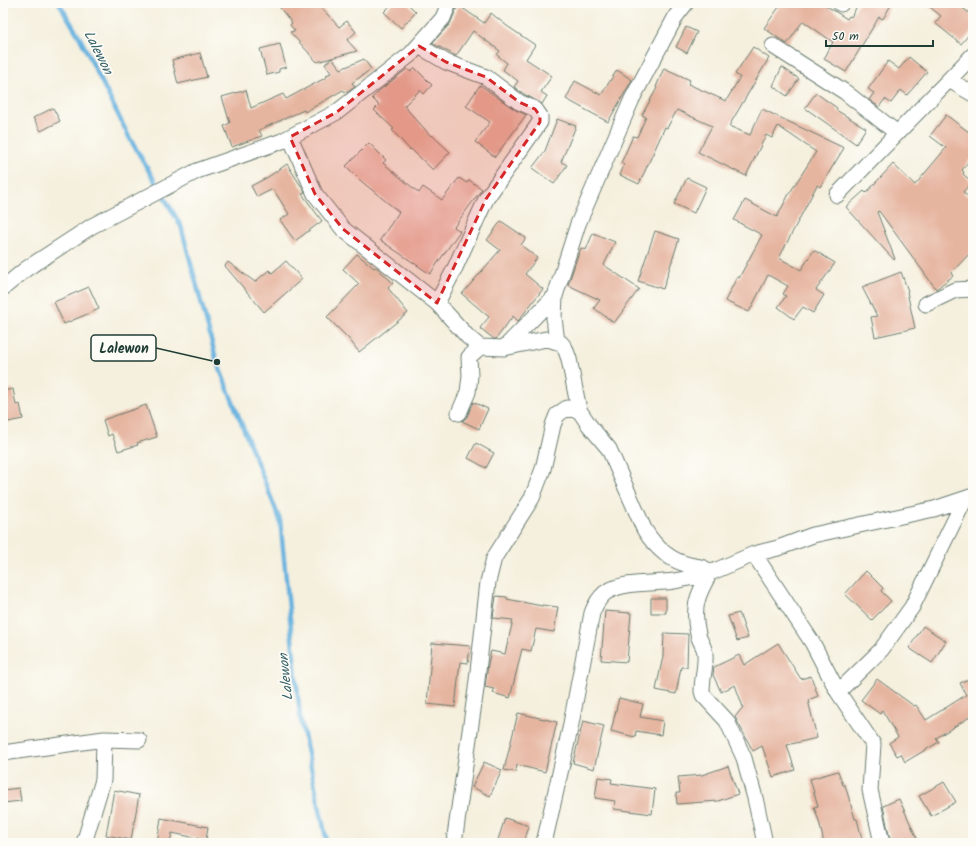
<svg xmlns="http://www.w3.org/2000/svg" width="976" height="846" viewBox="0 0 976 846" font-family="Kalam,sans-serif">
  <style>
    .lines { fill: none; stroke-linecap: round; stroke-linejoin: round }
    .stream { stroke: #65b1de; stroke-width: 4.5 }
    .building { fill: #e6b5a0 }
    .minor-casing { stroke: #6a7c70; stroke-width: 17 }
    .minor { stroke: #fff; stroke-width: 15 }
    .marked { fill: #d62828; fill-opacity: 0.2; stroke: #d62828; stroke-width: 3; stroke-dasharray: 8 5; stroke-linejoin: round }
    .labels { text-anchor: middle; stroke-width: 3.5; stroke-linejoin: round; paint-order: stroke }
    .water-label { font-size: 14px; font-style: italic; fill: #346067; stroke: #fdfcf7 }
    .leader { fill: none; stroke: #1f3d34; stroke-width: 1.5 }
    .callout-dot { fill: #1f3d34; stroke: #fdfcf7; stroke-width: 1.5 }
    .callout { fill: #fdfcf7; stroke: #1f3d34; stroke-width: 1.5 }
    .callout-label { font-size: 14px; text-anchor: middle; font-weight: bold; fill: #1f3d34 }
  </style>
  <rect width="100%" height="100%" fill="#fdfcf7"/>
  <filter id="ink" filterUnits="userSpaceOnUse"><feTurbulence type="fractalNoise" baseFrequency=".025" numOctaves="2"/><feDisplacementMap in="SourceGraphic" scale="8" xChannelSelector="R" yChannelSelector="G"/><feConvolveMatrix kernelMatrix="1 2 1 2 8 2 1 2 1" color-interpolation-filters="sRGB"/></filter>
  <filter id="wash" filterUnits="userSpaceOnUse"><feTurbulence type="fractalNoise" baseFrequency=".012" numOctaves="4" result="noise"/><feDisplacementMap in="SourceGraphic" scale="16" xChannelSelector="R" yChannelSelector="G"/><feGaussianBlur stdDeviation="0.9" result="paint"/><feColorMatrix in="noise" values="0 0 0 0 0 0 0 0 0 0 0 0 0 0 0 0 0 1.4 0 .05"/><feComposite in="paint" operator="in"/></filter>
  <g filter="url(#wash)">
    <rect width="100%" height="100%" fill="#f5f0de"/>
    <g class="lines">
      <path class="stream" d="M59,3l21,35 49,99 52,89 36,136 63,158 20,196 27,127"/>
    </g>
    <g id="blocks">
      <path class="building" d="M286,3h31l22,24 8,-6 9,11 -9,8 10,11 -40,11 -27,-30 5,-1 -5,-6 2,-2 -12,-15z
        M393,3h14l9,9 -15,16 -17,-16z
        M782,3h40l25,16 2,-3 2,1 8,-14h33l-9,16 -4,-2 -33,55 -22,-13 9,-17 -30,-21 -16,23 -23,-16z
        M925,3h31l17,13v14l-12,14 -26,-21 6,-7z
        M458,5l26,18 7,-10 16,13 28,19 -9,14 26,17 -11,16 6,4 -5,8 -18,-10 -10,-7 4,-6 -15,-11 4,-7 -10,-8 3,-4 -27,-20 -17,25 -24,-13 18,-19z
        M686,27l11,5 -10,21 -11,-6z
        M280,44l6,23 -7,2v3l-12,3 -7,-26z
        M753,47l16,11 -40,68 21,9 12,-26 82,39 -24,39 -3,-2 -38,73 22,12 13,-20 21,13 -19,27 8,5 -11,18 -10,-6 -9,12 -16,-12 8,-11 -3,-2 5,-8 -20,-11 -19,37 -24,-11 12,-24 2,1 23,-43 -28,-15 11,-20 32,17 12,-23 27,-42 -38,-26 -6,12 -6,-3 -20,41 -48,-24 14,-26 -35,-16 -10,18 -2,-1 -26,57 -19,-9 4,-10 -3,-2 12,-27 4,1 9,-20 -4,-2 15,-27 -1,-1 8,-19 26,12 -2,4 38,17 14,-24 -5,-3z
        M200,53l7,24 -29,7 -6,-24z
        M909,57l18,15 -20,23 -6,-5 -10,13 -6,-4 -6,8 -10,-7 5,-7 -6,-4 20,-28 11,8z
        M332,58l9,11 23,-10 7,10 -19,14 3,4 -9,6 -3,-3 -38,22 -1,-2 -45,20 3,6 -30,11 -8,-21 6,-3 -8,-26 24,-7 5,18 32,-14 3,5 41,-22 -1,-2 5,-2 -6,-9z
        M782,67l17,12 -12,17 -14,-10z
        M415,68l17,17 -8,9 -4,-4 -16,16 27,30 1,-1 18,17 -17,18 -22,-21 -1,1 -18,-20 2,-1 -20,-19 5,-5 -7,-7 8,-8 27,-21 4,3z
        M617,70l15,10 -24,42 -42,-23 9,-18 26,14z
        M480,85l34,24 12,6 -31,42 -20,-15 15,-20 -24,-16z
        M816,93l21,15 -1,2 30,18 -10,16 -51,-36z
        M53,108l7,13 -19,10 -8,-13z
        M946,115l27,20v21l-11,14 2,2 -1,2 9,8 -9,10 10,9v49l-22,23 2,3 -17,13 -57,-78 -2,1 18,47 -1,1 -48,-53 18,-16 2,2 27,-29 22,21 31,-37 -16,-12z
        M557,119l19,7 -15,36 6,3 -13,19 -22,-16 13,-17z
        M369,143l17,17 -3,3 36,30 4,-6 19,13 17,-22 8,5 2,-3 13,9 -28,38 6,4 -30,43 -50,-34 19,-28 -38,-31 -15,-15z
        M287,164l16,25 2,4 -3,1 20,27 -27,20 -15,-21 9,-6 -16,-25 -16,8 -6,-11 17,-9z
        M687,178l19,9 -12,26 -20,-9z
        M501,221l25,17 -5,7 16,13 -12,16 18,15 -25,32 -5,-5 -17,23h-2l-14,-11 9,-11 -27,-23 38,-44 -13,-10z
        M655,231l24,8 -16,50 -25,-8z
        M593,233l22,9 -11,23 35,24 -25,34 -20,-15 6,-8 -32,-15 9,-27 4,-10 5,2z
        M357,254l17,14 2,-1 17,16 -5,5 20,25 -49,39 -10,-13 -22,-22 32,-33 -16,-15z
        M286,261l16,18 -38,33 -39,-46 3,-4 27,20 14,-12 3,3z
        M901,272l7,19 -1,1 8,36 -40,9 -4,-20 6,-1 -15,-29z
        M89,287l10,22 -35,15 -10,-22z
        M13,389l3,16 4,-1 3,15 -20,4v-32z
        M473,402l15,7 -9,20 -17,-8 5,-4z
        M146,405l11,32 -20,6 1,2 -20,6 -6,-17 -4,2 -5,-16z
        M476,443l18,10 -8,15 -18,-10z
        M866,571l17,17 -2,3 10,10 -19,19 -27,-26z
        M496,596l11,1v2l35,7v-1l16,2 -4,25 -18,-3 -5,22 -9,-2 -12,49 -17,-5 1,-4 -9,-2 3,-23 3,-13 14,3 8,-34 -20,-2z
        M651,598h15v15h-15z
        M605,611l26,2 -4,49 -26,-2z
        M739,613l9,25 -11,3 -9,-25z
        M923,626l23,15 -14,22 -23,-15z
        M664,633l24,1 -1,33h-6l-5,27 -20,-4 7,-34z
        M432,643l38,3 -2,17 -8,-1 -5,45 -28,-3z
        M778,643l23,36 10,-3 7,20 -10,4 9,38 -30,7 8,25 -22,7 -11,-31 -9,5 -18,-34 8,-10 -8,-22 -14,7 -8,-17 1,-8 25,-12 5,10z
        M973,677v38l-37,23 3,4 -34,20 -4,-8 -4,2 -8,-13 9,-6 -16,-27 -2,4 -19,-14 16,-21 37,27 2,-1 10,15 40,-25 -6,-12z
        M619,698l24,6 -3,13 23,4 -2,14 -25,-4 -1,6 -24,-6z
        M518,713l39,9 -12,50 -28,-7 -1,7 -12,-2z
        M583,721l21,5 -10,43 -21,-6z
        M484,762l18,8 -12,26 -18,-9z
        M728,766l10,28 -20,7 -41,3 -1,-11h4l-2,-16 24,-2z
        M838,771l5,14h2l10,34h2l5,20 -18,4h-20l-5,-22 -5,-14 4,-1 -8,-27z
        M598,777l14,2 -1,4 44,6 -3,25 -38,-5 1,-8 -20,-3z
        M944,782l12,20 -25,14 -12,-20z
        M19,788l2,13 -18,2v-13z
        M114,790l25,5 -8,45 -25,-5z
        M899,799l6,13 14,31h-26l-4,-8 -6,-29z
        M161,818l47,9 -2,13 -34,-7 -2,10h-13z
        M505,818l24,8 -5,17h-27z"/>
    </g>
  </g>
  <g filter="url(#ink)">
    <use href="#blocks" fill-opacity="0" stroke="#6a7c70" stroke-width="1"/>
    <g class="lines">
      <defs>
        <path id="minor" d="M840,3l1,1
          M419,46l27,16 40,15 33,25 16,7 5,7v6l-54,77 -32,71 -17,33
          M773,46l72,46 52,41
          M949,80l24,14
          M290,137l25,57 28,35 94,74 31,34 12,10 -11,10 1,19 -2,16 -9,21
          M837,195l136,-140
          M3,288l23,-19 66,-43 105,-55 85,-30 55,-29 74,-58 32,-36 6,-15
          M926,304l29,-14 18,-1
          M557,342l-3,-24 1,-22 23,-72 54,-125 44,-83 10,-13
          M480,347l24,1 42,-9 5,1 10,3 4,5 4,11 10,51 10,15 20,24 35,80c11,18 25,32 46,36 9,2 14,1 20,8l44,-19 24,-6 35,-13 121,-26 39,-13
          M504,348l51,-52
          M754,554l58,88 26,50
          M3,753l101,-14 35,1
          M84,843l19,-63 1,-41
          M454,843l22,-154 12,-107 6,-24 38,-60 11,-29 10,-44 4,-10 10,-7 12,2
          M544,843l26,-114 22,-116c3,-8 6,-14 13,-20 16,-12 50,-9 69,-12 12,-2 24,-5 36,-8 -13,22 -18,35 -12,61 1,7 7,13 7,20 1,12 -3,24 -3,37l1,4 24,26 17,37 11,40 10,45
          M882,843l-12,-53 3,-46 -35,-52 43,-42 31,-43 53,-108"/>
      </defs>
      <use href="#minor" class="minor-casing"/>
      <use href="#minor" class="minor"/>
    </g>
  </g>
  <path class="marked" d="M419,46l27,16 40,15 33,25 16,7 5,7v6l-54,77 -49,104 -94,-74 -28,-35 -25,-57 47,-25z"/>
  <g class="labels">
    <g class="water-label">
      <text transform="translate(99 52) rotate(63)" y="5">Lalewon</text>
      <text transform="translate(285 677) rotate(-96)" y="5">Lalewon</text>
    </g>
  </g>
  <path class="leader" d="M217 362L156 348"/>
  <circle class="callout-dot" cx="217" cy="362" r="4"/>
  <rect class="callout" x="91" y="335" width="65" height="26" rx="4"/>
  <g class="callout-label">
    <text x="124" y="353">Lalewon</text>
  </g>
  <rect width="976" height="846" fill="none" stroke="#fdfcf7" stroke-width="16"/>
  <path d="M826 40v6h107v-6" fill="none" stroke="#1f3d34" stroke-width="2"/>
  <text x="832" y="40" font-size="12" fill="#1f3d34" stroke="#fdfcf7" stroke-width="3" paint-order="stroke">50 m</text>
</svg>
